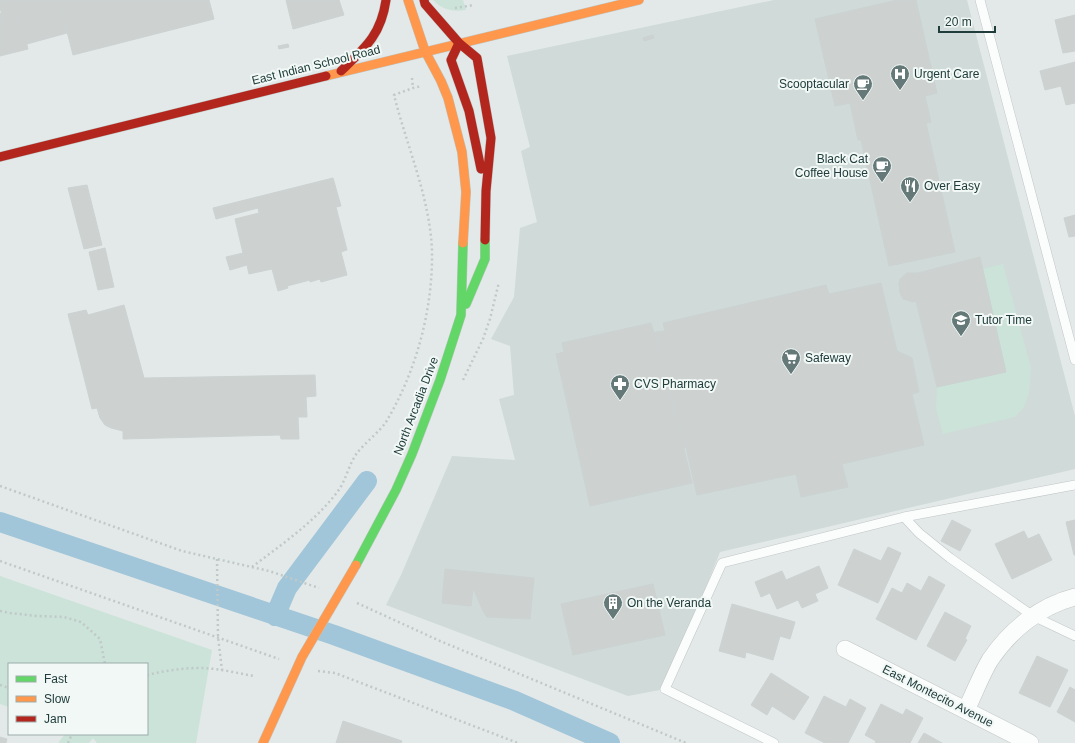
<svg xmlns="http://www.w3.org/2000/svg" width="1075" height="743" viewBox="0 0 1075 743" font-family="Helvetica,sans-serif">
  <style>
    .built { fill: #d0dad8 }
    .green { fill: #cbe3d8 }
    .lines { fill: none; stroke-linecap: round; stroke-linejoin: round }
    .canal { stroke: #a1c5d9; stroke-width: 20 }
    .building { fill: #cdd2d1; stroke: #cbd2d1 }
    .lane-casing { stroke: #c0c6c5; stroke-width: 10 }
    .street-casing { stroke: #c0c6c5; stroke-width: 18 }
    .fast-casing { stroke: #bec7c5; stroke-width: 10 }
    .slow-casing { stroke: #bec7c5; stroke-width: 10 }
    .jam-casing { stroke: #bec7c5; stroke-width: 10 }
    .path { stroke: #c0c9c8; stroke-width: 2.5; stroke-dasharray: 2 3; stroke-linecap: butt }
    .lane { stroke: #fbfcfc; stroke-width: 9 }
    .street { stroke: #fbfcfc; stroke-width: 17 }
    .fast { stroke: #63d668; stroke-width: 9 }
    .slow { stroke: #ff974d; stroke-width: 9 }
    .jam { stroke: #b3261e; stroke-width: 9 }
    .labels { text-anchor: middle; stroke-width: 4; stroke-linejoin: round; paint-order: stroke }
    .street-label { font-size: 12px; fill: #203d3b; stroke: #f1f8f6 }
    .poi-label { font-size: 12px; fill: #203d3b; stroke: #f1f8f6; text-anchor: start }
  </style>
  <rect width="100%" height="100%" fill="#e3e9e8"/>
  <path class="built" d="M774,0h193l108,416v53l-355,83 -55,137 -37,7 -242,-91 15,-30 51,-119 63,4 -16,-61 15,-4 -4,-49 -19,-7 23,-42 6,-69 17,-6 -16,-71 9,-4 -23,-91z"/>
  <path class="green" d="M433,0h30l3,10c-14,2 -23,0 -33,-10z
    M1003,264l28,104 -2,25 -5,14 -9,10 -72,17 -7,-26 1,-21 69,-15 -23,-103z
    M0,576l212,74 -16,93h-99l-4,-5 -4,5h-31l7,-9h82v-70h-138v43l-9,-3z"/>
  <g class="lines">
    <path class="canal" d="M0,522l334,113 181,66 95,42
      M275,616l12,-28 80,-107"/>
  </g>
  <path class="building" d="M0,0h15l13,49 -16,4 -12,-45z
    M15,0h44l8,33 -40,11z
    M59,0h150l5,19 -141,36z
    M286,0h53l5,15 -51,14z
    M897,0h19l21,93 -12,3 6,26 -5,1 29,129 -66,14 -28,-126h-3l-8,-37 -15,3 -20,-87z
    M1,13l11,40 -12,3v-42z
    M1075,15v36l-12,2 -8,-33z
    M653,35l1,3 -10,3 -1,-3z
    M288,44l1,3 -10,2 -1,-3z
    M1075,62v41l-9,2 -5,-19 -16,4 -5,-19z
    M333,178l8,28 -5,1 11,43 -6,2 6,23 -26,7 -1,-3 -10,3v-2l-23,6 1,2 -10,3 -6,-22 -23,5 -2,-9 -17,5 -4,-13 17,-4 -8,-34 24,-6 -1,-5 -42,11 -3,-11z
    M87,185l15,60 -18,4 -16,-61z
    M1075,215v21l-6,1 -5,-19z
    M105,248l9,39 -16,3 -9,-38z
    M980,257l26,115 -69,15 -21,-86 -3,1 -10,-3 -3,-6 -1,-9 1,-5 7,-6h11z
    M881,283l16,68 15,7 7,34 -7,2 12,51 -82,19 6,23 -47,10 -5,-23 -99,21 -11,-48 -2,1 -28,-116 9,-1 -2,-8 163,-38 3,9z
    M124,305l20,73 171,-3 1,21 -10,1 1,20h-9l1,22h-18l-1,-4 -157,4v-8l-12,-3 -6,-3 -5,-7 -3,-10 -5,1 -24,-95 18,-4 2,5z
    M651,323l3,10 2,-1 36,151 -102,23 -34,-152 8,-2 -2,-9z
    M952,520l19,10 -11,21 -19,-10z
    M1075,520v35h-1l-8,-33z
    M1024,531l4,8 11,-5 13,26 -40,19 -17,-35z
    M888,547l13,6 -23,50 -40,-18 16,-36 27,12z
    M819,566l9,22 -13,6 3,7 -16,7 -4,-8 -21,9 -7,-16 -9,4 -6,-15 27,-11 4,9z
    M445,569l89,9 -4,41 -43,-2 -4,-6 -10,-23 -2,18 -29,-3z
    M929,576l16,9 -29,55 -40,-21 16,-31 10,5 5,-10 14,8z
    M653,584l12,51 -92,20 -12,-51z
    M732,604l63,18 -5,17 -10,-3 -7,24 -27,-8 -1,6 -26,-7z
    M945,612l26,14 -6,13 2,1 -12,21 -28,-15z
    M1037,656l31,14 -18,37 -31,-14z
    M771,673l38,24 -15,23 -22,-14 -5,9 -16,-10z
    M1070,687l5,3v32l-18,-10z
    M824,696l22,11 4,-8 16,9 -18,35h-23l-20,-10z
    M881,704l22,11 3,-6 17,9 -13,25h-35l1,-2 -11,-6z
    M343,721l59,20 -1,2h-65z
    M924,733l18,10h-24z
    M0,737l7,2 -1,4h-6z"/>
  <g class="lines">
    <defs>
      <path id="lane" d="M980,0l95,360
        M904,517l15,16 31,25 83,58 42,20
        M774,743l-109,-54 57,-126 182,-46 171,-32"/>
      <path id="street" d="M845,649l185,94
        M966,710c8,-16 15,-35 24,-50 20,-30 50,-54 85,-63"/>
      <path id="fast" d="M466,304l19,-45v-19
        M356,565l40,-75 16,-36 28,-74 21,-65 2,-72"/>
      <path id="slow" d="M408,0l17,51 16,30 7,17 14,54 4,40 -3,51
        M326,76l313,-76
        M263,743l39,-86 54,-92"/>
      <path id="jam" d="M424,0l1,4 34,39 18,15 14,80 -5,53 -1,49
        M459,43l-8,17 18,51 12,58
        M341,71c24,-23 40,-36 45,-71
        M0,157l326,-81"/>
    </defs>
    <use href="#lane" class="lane-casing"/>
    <use href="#street" class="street-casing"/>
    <use href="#fast" class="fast-casing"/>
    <use href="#slow" class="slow-casing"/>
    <use href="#jam" class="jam-casing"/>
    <path class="path" d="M455,8l19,-3
      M412,78l1,10
      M463,380l20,-41 7,-20 9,-37
      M0,486l182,65 87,20 50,17
      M217,559l1,78 4,33
      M0,561l279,98
      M252,567c30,-23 63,-45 86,-76 8,-11 11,-27 19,-38 8,-10 22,-21 29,-31 30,-50 47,-112 46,-171 -2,-53 -25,-104 -38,-156l19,-7 9,-2
      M357,603l83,38 246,102
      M0,611l10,2 27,3 27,1 17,5 19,17 5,25
      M318,671l17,2 183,70
      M147,675c17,-4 34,-7 52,-7 19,0 37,5 55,8
      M0,685l9,3
      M68,743l4,-9"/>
    <use href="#lane" class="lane"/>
    <use href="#street" class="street"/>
    <use href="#fast" class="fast"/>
    <use href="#slow" class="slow"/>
    <use href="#jam" class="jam"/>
  </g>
  <defs>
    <symbol id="hospital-pin" viewBox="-11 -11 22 30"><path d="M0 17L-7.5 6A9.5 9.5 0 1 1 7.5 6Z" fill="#647978" stroke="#f1f8f6"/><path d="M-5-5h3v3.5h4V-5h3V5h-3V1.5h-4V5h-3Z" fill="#fff"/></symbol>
    <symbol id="cafe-pin" viewBox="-11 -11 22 30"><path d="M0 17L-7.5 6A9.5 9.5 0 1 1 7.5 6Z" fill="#647978" stroke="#f1f8f6"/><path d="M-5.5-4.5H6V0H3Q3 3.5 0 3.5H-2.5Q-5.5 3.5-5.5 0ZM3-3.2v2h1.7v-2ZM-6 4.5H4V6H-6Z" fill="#fff"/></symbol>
    <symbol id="restaurant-pin" viewBox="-11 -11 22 30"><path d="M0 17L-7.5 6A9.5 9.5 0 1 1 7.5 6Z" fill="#647978" stroke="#f1f8f6"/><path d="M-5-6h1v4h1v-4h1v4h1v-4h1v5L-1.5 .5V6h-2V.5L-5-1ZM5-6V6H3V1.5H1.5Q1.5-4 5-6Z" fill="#fff"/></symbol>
    <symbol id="school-pin" viewBox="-11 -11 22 30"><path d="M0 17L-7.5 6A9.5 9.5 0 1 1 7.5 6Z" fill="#647978" stroke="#f1f8f6"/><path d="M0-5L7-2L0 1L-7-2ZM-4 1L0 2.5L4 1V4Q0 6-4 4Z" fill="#fff"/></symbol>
    <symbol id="supermarket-pin" viewBox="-11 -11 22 30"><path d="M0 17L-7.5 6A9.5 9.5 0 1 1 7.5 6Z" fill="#647978" stroke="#f1f8f6"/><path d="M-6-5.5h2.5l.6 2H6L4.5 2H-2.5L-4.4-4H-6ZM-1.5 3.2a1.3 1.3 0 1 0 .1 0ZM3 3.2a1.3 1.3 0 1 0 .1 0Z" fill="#fff"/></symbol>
    <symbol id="pharmacy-pin" viewBox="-11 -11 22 30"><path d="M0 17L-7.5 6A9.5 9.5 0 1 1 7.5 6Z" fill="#647978" stroke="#f1f8f6"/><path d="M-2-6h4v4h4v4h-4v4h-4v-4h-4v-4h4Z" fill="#fff"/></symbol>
    <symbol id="building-pin" viewBox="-11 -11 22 30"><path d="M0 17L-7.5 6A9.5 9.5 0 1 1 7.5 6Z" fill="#647978" stroke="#f1f8f6"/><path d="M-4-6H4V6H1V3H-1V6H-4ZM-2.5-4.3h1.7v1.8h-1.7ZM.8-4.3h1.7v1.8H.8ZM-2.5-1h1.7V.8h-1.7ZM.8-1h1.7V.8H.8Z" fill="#fff"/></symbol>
  </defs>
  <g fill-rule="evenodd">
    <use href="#hospital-pin" x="889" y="63" width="22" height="30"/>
    <use href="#cafe-pin" x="852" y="73" width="22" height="30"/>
    <use href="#cafe-pin" x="871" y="155" width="22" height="30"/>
    <use href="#restaurant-pin" x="899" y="175" width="22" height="30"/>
    <use href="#school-pin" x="950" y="309" width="22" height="30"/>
    <use href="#supermarket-pin" x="780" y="347" width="22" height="30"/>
    <use href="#pharmacy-pin" x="609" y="373" width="22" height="30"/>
    <use href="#building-pin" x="602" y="592" width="22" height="30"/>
  </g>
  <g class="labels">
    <g class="street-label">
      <text transform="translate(316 65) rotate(-14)" y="4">East Indian School Road</text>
      <text transform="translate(416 406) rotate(-69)" y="4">North Arcadia Drive</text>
      <text transform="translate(938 696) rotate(27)" y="4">East Montecito Avenue</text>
    </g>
    <g class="poi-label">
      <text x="914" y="78">Urgent Care</text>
      <text x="849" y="88" text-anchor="end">Scooptacular</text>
      <text x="868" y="163" text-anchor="end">Black Cat<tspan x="868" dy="14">Coffee House</tspan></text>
      <text x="924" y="190">Over Easy</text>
      <text x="975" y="324">Tutor Time</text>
      <text x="805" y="362">Safeway</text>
      <text x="634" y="388">CVS Pharmacy</text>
      <text x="627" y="607">On the Veranda</text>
    </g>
  </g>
  <rect x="8" y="663" width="140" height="72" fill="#f1f8f6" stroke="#9dadab"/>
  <rect x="16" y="676" width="20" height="6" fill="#63d668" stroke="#9dadab"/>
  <text x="44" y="683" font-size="12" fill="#203d3b">Fast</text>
  <rect x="16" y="696" width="20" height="6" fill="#ff974d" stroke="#9dadab"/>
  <text x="44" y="703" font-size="12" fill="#203d3b">Slow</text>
  <rect x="16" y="716" width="20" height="6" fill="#b3261e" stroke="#9dadab"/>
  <text x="44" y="723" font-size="12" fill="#203d3b">Jam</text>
  <path d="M939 26v6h56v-6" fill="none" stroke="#203d3b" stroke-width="2"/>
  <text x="945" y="26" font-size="12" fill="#203d3b" stroke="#f1f8f6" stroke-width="3" paint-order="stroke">20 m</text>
</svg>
